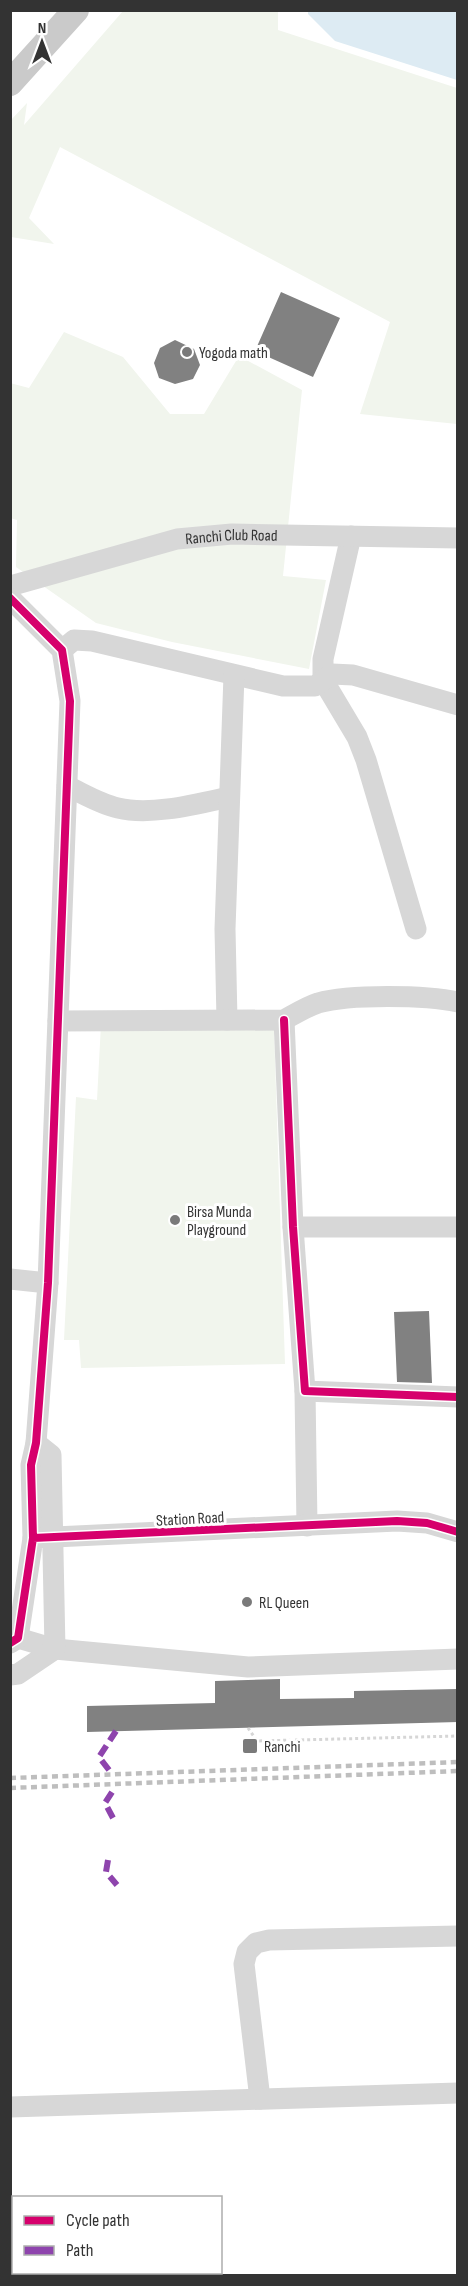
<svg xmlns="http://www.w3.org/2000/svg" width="468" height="2286" viewBox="0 0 468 2286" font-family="'Sofia Sans Condensed',sans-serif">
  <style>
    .green { fill: #f1f5ed }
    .water { fill: #ddebf3 }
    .building { fill: #818181 }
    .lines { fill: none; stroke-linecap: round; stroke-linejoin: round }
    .path { stroke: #d6d6d6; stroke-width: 3; stroke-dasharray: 3 3; stroke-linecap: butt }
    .minor { stroke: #d7d7d7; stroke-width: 21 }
    .major { stroke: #cacaca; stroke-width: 26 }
    .rail { stroke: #bebebe; stroke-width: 4.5; stroke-dasharray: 6 4.5; stroke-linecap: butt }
    .quiet { stroke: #8e44ad; stroke-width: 6; stroke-dasharray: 12 6; stroke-linecap: butt }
    .cycleway-casing { stroke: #fff; stroke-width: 11 }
    .cycleway { stroke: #d6006c; stroke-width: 8 }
    .poi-dot { fill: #7a7a7a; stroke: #fff; stroke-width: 2 }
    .labels { text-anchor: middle; stroke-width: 6; stroke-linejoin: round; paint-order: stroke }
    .poi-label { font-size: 16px; fill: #333; stroke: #fff; text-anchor: start }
    .street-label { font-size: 16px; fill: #333; stroke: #fff }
  </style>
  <rect width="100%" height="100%" fill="#fff"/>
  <path class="green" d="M123,11h155v19l179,58v336l-97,-10 30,-92 -330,-175 -31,71 25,26 -43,-7v-117l16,-17 -3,22z
    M64,332l59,25 47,57h34l35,-58 63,34 -19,186 43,4 -17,89 -137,-27 -76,-19 -80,-56 1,-47 -7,-2v-135l19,5z
    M101,1024l173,5 11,335 -204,4 -2,-28h-15l12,-243 21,3z"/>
  <path class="water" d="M308,11h149v69l-122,-39 -27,-27z"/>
  <path class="building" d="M281,292l59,26 -27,59 -58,-26z
    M175,340l19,9 6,16 -7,14 -18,5 -16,-6 -5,-15 6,-15z
    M429,1311l3,72 -35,-1 -3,-70z
    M280,1679v20l74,-1v-7l104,-2v33l-371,10v-26l128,-3v-22z"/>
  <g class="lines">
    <path class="path" d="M248,1728l9,13 201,-5"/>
    <g class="minor">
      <path d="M351,536l-28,123v21l34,57 9,23 50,169"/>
      <path id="s1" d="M10,586l167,-47 55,-5 226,4"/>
      <path d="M10,598l52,52 8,51 -22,582 -12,160 -5,22 2,73"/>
      <path d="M62,650l12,-10 18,1 191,45h32l17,-12 21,1 105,30"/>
      <path d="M67,786c17,8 33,18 51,22 33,8 79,-4 111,-11"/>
      <path d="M227,1020l-2,-91 9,-254"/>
      <path d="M284,1020l9,207 12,164 153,6"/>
      <path d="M58,1021l226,-1c11,-6 22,-13 34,-17 31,-9 108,-8 140,-1"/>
      <path d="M293,1227h165"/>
      <path d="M10,1279l38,4"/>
      <path d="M305,1391l2,135"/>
      <path d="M18,1638l37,11 193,18 210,-8"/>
      <path d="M10,1643l8,-5 15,-100 364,-17 30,2 31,9"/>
      <path d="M10,1675l8,-1 37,-25 -4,-194 -15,-12"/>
      <path d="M260,2099l-16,-135 3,-12 9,-9 13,-3 189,-4"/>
      <path d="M10,2107l448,-14"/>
    </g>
    <path class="major" d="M10,83l66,-73"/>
    <path class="rail" d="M10,1778l448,-16
      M10,1788l448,-17"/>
    <path class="quiet" d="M109,1770l-10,-13 17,-26
      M113,1818l-8,-15 9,-14
      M108,1860l-2,12 11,13"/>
    <defs>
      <path id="cycleway" d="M10,598l52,52 8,51 -22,582 -12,160 -5,22 2,73
        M284,1020l9,207 12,164 153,6
        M10,1643l8,-5 15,-100 364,-17 30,2 31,9"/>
    </defs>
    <use href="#cycleway" class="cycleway-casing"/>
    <use href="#cycleway" class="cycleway"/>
  </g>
  <g class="poi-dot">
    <circle cx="187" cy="352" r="6"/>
    <circle cx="175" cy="1220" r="6"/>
    <circle cx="247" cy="1602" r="6"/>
    <rect x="242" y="1738" width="16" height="16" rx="3"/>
  </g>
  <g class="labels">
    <g class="poi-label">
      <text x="199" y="358">Yogoda math</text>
      <text x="187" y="1217">Birsa Munda<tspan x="187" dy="18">Playground</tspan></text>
      <text x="259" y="1608">RL Queen</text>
      <text x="264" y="1752">Ranchi</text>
    </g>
    <g class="street-label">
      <text dy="6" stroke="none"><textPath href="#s1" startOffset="228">Ranchi Club Road</textPath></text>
      <text transform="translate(190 1518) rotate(-3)" y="6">Station Road</text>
    </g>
  </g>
  <rect width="468" height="2286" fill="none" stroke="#333333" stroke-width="24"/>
  <rect x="12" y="2196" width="210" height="78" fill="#ffffff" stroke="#adadad" stroke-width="1.5"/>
  <rect x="24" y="2216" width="30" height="9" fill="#d6006c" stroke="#adadad" stroke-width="1.5"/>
  <text x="66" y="2226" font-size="18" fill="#333333">Cycle path</text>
  <rect x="24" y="2246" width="30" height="9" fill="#8e44ad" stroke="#adadad" stroke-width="1.5"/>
  <text x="66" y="2256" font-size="18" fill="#333333">Path</text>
  <g transform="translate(42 42)" stroke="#ffffff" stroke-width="4.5" paint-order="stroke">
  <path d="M0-4.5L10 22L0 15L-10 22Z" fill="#333333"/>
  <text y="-9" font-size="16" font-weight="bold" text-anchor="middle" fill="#333333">N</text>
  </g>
</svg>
